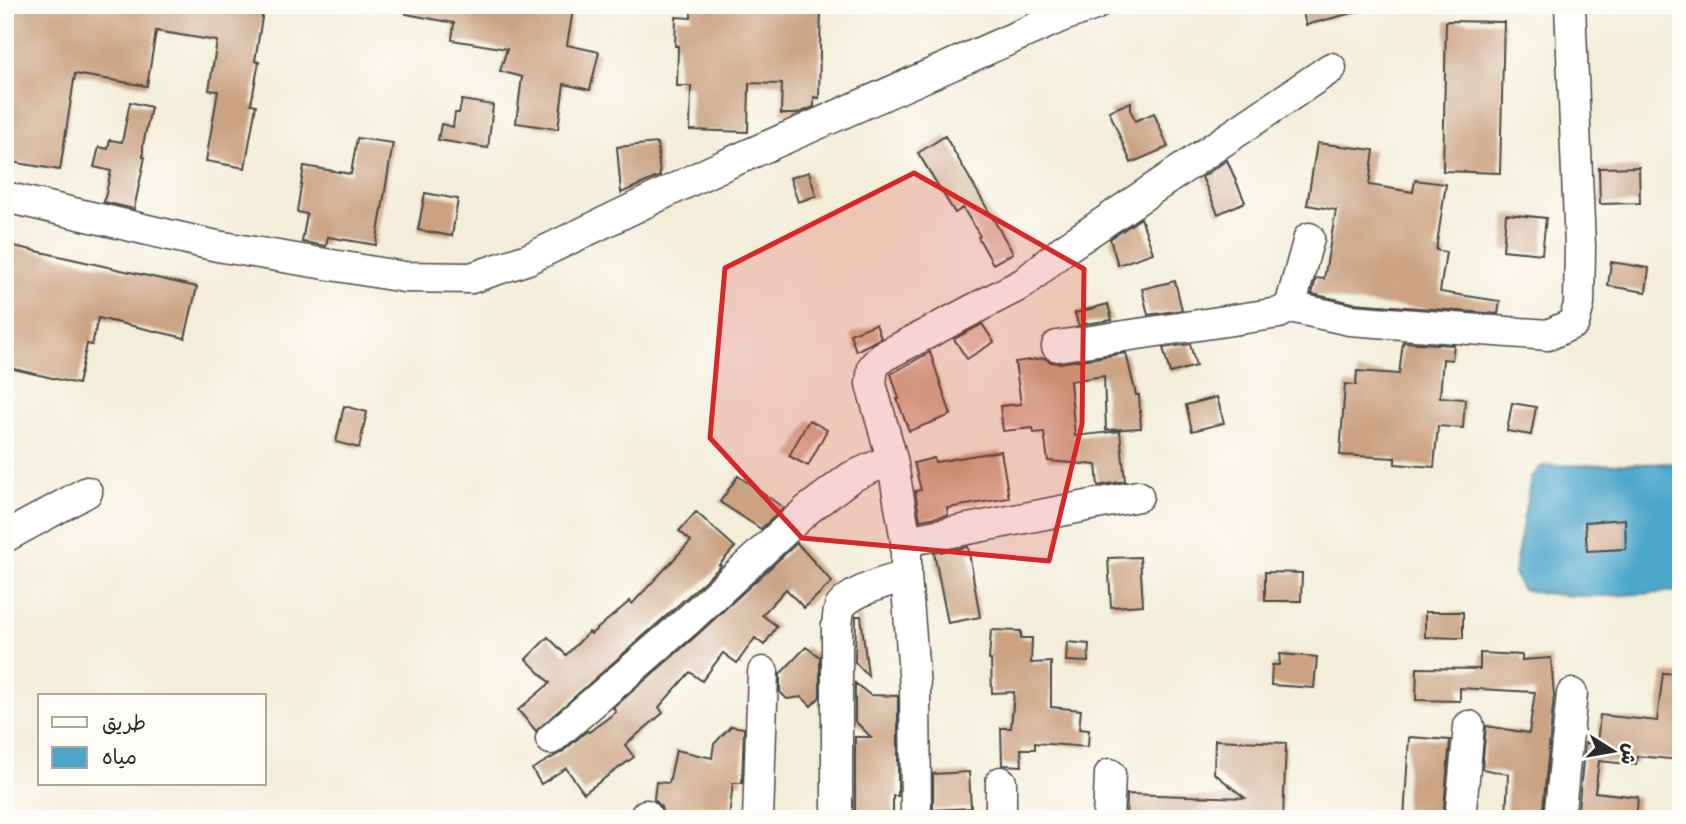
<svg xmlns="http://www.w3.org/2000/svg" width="1686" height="824" viewBox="0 0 1686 824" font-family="'Architects Daughter','Playpen Sans Arabic',sans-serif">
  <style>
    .water { fill: #4ca6ca; stroke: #3c687a; stroke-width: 2 }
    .building { fill: #cba383 }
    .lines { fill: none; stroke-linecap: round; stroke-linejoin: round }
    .minor-casing { stroke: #494845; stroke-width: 33 }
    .minor { stroke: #fff; stroke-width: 30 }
    .marked { fill: #d62828; fill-opacity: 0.2; stroke: #d62828; stroke-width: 5; stroke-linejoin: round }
  </style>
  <rect width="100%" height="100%" fill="#fdfcf7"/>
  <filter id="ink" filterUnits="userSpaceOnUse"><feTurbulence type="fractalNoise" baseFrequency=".0143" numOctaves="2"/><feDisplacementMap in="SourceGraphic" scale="14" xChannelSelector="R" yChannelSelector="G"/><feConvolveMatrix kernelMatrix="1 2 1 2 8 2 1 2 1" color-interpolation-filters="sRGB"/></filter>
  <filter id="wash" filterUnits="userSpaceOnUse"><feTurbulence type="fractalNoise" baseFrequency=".00686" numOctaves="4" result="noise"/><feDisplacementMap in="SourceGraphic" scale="28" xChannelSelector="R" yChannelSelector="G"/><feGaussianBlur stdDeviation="1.57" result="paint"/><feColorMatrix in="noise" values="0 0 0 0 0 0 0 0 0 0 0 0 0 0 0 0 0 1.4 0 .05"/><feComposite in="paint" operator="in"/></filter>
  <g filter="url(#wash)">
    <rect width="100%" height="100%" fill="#f3eed9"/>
    <path class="water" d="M1681,463v128c-53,4 -109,10 -160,-2l-7,-16 17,-96 11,-11z"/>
    <g id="blocks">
      <path class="building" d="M5,5h259l-9,56 4,1 -8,42 5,1 -11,63 -39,-7 12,-70 -9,-1 8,-49 -61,-10 -9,55 -72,-12 -15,96 -55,-9z
        M407,5h93l39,6 1,-6h34l-7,40 32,7 -9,38 -26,-6 -6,45 -42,-6 6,-46 -22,-6 7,-22 -55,-9 2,-17 -48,-9z
        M695,5h126l-2,93 -5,-1v10l-18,7h-15l1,-30 -33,-1 -1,49 -58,-2 1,-44h-14l1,-40h-3l1,-29 15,1v-10h4z
        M1301,5h58l1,6 -54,14z
        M1446,21l58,1 -4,151 -57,-2z
        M462,100l31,5 -5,43 -50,-8 3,-16 12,3 2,-14h4z
        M130,102l21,5 -8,38v12h2l-11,52 -30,-7 7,-31 -17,-4 5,-20 9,2 2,-9 12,2z
        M1131,102v9l4,10 19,-8 14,34 -37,16 -22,-52z
        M945,136l68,117 -20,11 -15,-27 2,-1 -17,-28 -8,5 -37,-60z
        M357,138l36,5 -17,102 -48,-8 -2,9 -24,-4 5,-28 -10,-2 7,-46 47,8z
        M657,143l3,33 -39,17 -4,-46z
        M1317,143l57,7 -5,35 44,7 2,-12 31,4 -10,66 10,2 -6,40 60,9 -2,13 -145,-11 -41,-9 4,-16 8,1 12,-69 -29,-5z
        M1227,160l18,42 -27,12 -16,-37z
        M1639,167l1,36 -40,1 -1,-36z
        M809,172l7,24 -18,6 -8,-24z
        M425,193l33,6 -6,37 -34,-6z
        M1506,214l40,4 -4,36 -39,-4z
        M1141,218l12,35 -35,12 -8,-26z
        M5,244l192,43 -12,51 -87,-20 -6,27 -5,-1 -9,40 -73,-17z
        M1611,262l38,6 -3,24 -38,-6z
        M1175,281l7,29 -34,5 -6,-26z
        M1108,304l4,16 -34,5 -3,-12z
        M876,324l5,14 -25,13 -6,-17z
        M982,324l12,18 -27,17 -13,-20z
        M1403,342l51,3 -2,15 -9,-1 -3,38 25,2 -2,29 -25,-2 -4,41 -39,-3v-6l-55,-3 5,-71 11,1 1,-14 42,3z
        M1190,344l6,22 -26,7 -7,-25z
        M930,352l21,63 -42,16 -12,-32h2l-8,-25z
        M1126,353l10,42h3l2,33 -35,2 -2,-54 -34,5 5,55 45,-5 5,50 -27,5 -2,-21 -48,-4 -4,-29 -10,1 -1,-5 -30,3 -3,-25 21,-2 -6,-42 29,-4 7,4 9,1z
        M1217,397l7,26 -32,8 -6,-26z
        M1512,403l24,4 -5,28 -24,-4z
        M344,406l23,6 -8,36 -23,-6z
        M809,420l18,10 -19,36 -19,-10z
        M1001,451l8,47 -62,10 1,7 -28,5 -5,-29 6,-1 -7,-27 20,-5 1,4z
        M738,476l46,32 -23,21 -41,-27z
        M696,512l39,35 -16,18 2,1 -47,43 -138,122 -18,-21 32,-27 -24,-24 22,-22 18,18 23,-23 2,2 39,-33 2,3 59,-63 -12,-10z
        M1625,519l1,30 -39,2 -2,-29z
        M797,543l35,39 -28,26 -18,-19 -24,26 15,11 -13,19 -9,-7 -18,25 -14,-10 -21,28 -12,-9 -31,35 4,6 -38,32 9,12 -50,36 -18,-25 -25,16 -9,-15 30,-17 25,-21 2,1 27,-20 -3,-4 84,-73z
        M968,547l12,70 -32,6 -14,-70z
        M1140,557l3,48 -32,2 -3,-49z
        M1265,572l37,1 -1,28h-36z
        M1425,612h38v26l-38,-1z
        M856,616h5l7,60 -13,-14z
        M991,630l30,1v7h11l-1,25 20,-1v45l30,3 -2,19 10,1 -1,17 -53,-4v6h-14l1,17 -20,-1 -1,-37h10l3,-36 -22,1 -1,-33h-2z
        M1067,642l22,2 -1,18 -22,-1z
        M806,647l14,10v40l-9,9 -9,-9 -15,2 -7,-7v-18z
        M1480,653l42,2v5l29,-2 3,37 -12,124h-36l2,-45 -26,-5 4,-43 43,7 6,-41 -75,-4v13l-44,-1 1,-32 63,1z
        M1280,654l37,3 -3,31 -43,-3 1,-20h7z
        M1663,673l18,1v86l-44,-4 -1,9 -37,-4 -4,31 43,5 -2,22h-59l8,-76 12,1 3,-29 57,6z
        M855,683l15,12 28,1v100h-5v23h-38v-82h16l-16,-16z
        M731,726l13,2 -2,55h-9l-4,36h-66l-2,-12 -7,-8 2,-17 13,1 7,-33 36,8 2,-14z
        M1409,737l41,3 -7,79h-39z
        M1215,740l71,3 -3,76h-157l1,-25 118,4 -31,-25z
        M969,772l2,36 -38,2v-36z"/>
    </g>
  </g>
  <g filter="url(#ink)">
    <use href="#blocks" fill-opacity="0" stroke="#494845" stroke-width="2"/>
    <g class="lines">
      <defs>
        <path id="minor" d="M5,197l212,49 187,31 67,1 57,-19 183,-88 352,-155 32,-11
          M1290,307l60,13 198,15 26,-12 5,-19 1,-57 -10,-242
          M1057,346l222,-33 11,-6 19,-69
          M5,537l82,-45
          M906,541l232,-45
          M551,739l135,-117 121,-112 44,-33 41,-18
          M646,819v-4
          M758,819l5,-147
          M837,819v-195c1,-4 1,-13 3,-17 11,-16 48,-26 66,-31
          M916,819l-1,-132 -9,-111v-35l-14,-82 -21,-75 2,-17 9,-10 142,-74 39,-33 268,-182
          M1001,819v-37
          M1108,819l2,-45
          M1460,819l9,-93
          M1559,819l13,-125"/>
      </defs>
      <use href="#minor" class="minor-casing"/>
      <use href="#minor" class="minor"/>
    </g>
  </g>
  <path class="marked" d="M914,173l170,96 -2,155 -33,137 -247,-23 -92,-100 15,-170z"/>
  <rect width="1686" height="824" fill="none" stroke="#fdfcf7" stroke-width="28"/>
  <rect x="38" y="694" width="228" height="91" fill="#fdfcf7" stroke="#a9a8a5" stroke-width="2"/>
  <rect x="52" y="717" width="35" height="10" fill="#ffffff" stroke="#a9a8a5" stroke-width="2"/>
  <text x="102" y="730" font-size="21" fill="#2b2b2b">طريق</text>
  <rect x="52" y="747" width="35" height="21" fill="#4ca6ca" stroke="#a9a8a5" stroke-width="2"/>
  <text x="102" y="764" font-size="21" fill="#2b2b2b">مياه</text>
  <g transform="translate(1613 751) rotate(101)" stroke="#fdfcf7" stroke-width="5" paint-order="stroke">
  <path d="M0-5L12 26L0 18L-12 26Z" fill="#2b2b2b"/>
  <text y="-10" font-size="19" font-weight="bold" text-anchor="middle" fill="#2b2b2b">ش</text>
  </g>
</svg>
